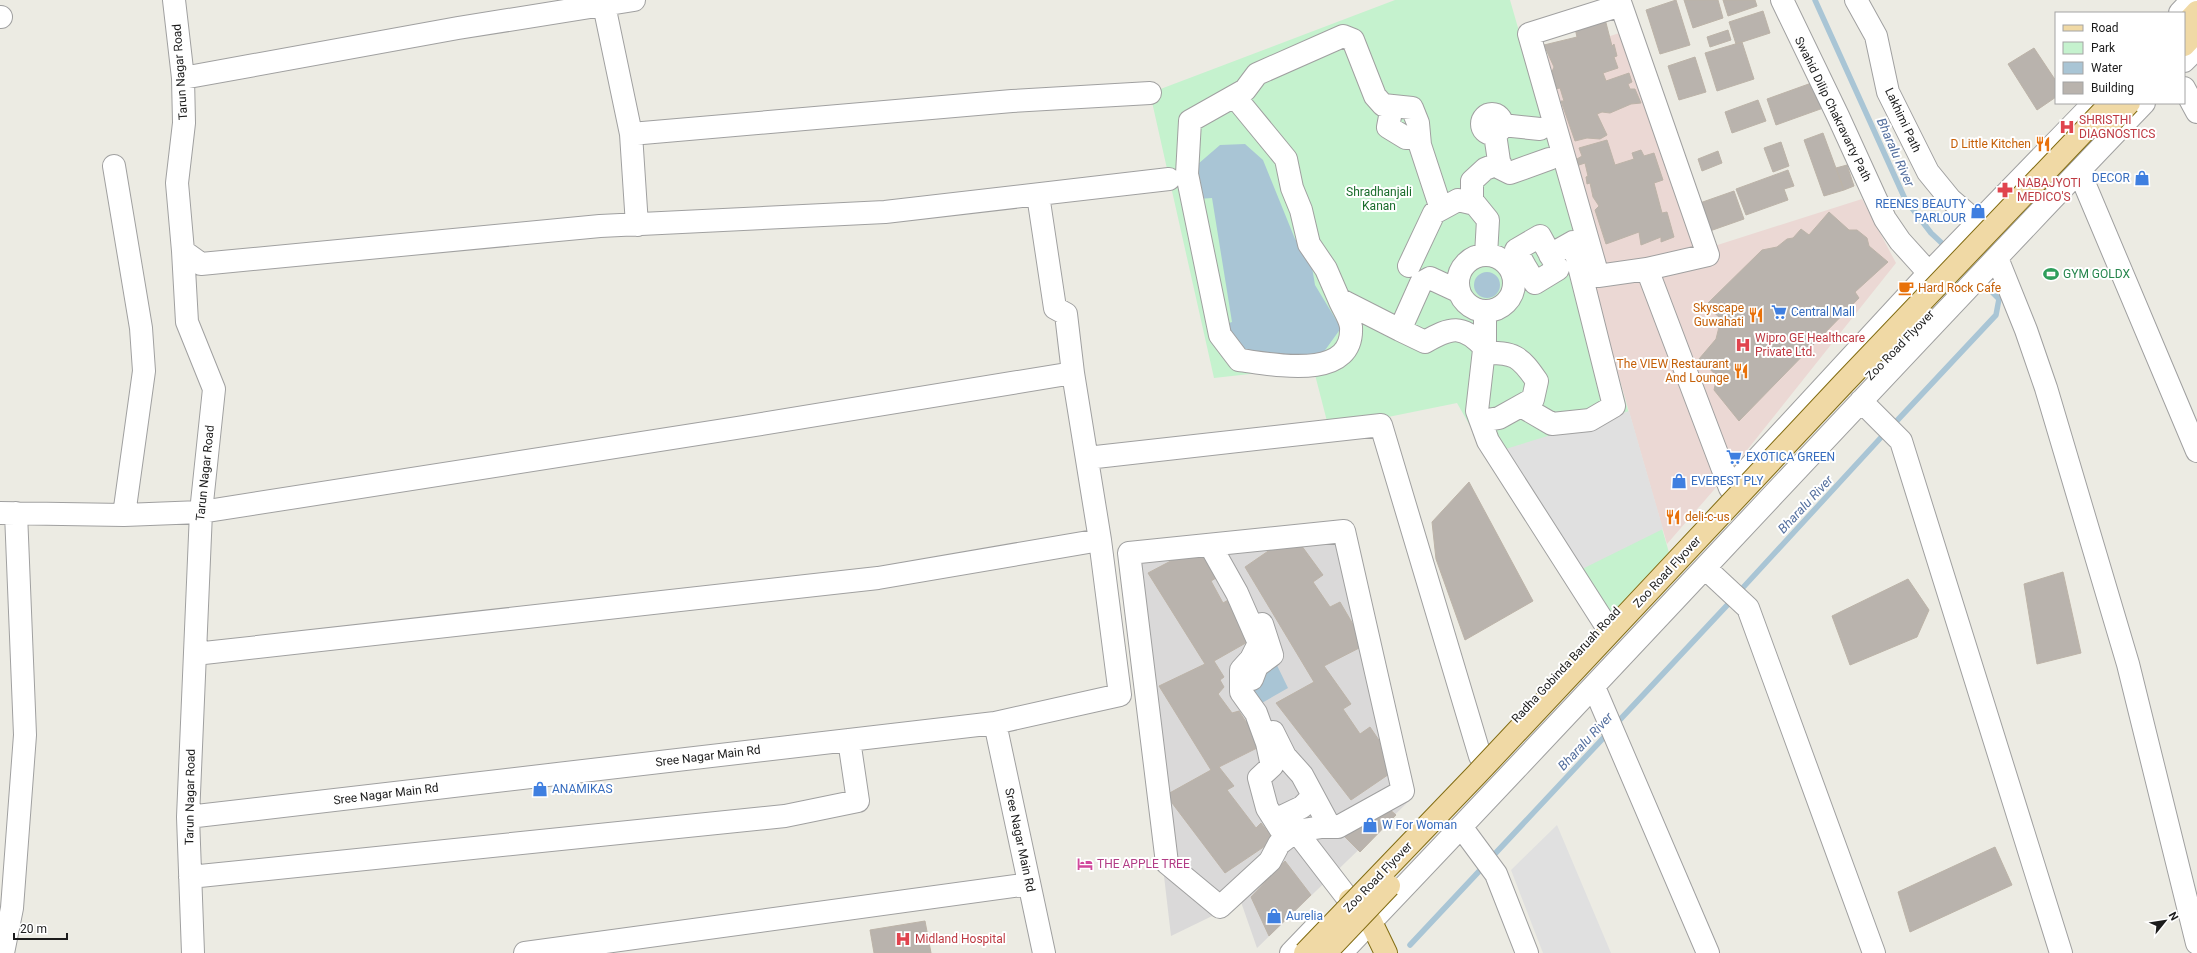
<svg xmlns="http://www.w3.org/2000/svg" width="2197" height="953" viewBox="0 0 2197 953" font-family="Roboto,sans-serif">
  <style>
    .residential { fill: #dad9d9 }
    .commercial { fill: #ebd8d4 }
    .park { fill: #c5f2ce }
    .parking { fill: #e0e0e0 }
    .water { fill: #a9c5d5 }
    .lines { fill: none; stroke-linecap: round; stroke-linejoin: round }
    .stream { stroke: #a9c5d5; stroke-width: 5.5 }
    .building { fill: #b9b3ad; stroke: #bcb3a8 }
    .minor-casing { stroke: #a0a0a0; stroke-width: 24 }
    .major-casing { stroke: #826c12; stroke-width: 24 }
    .minor { stroke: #fff; stroke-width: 22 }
    .major { stroke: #f0d9a5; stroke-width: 22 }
    .major-bridge-casing { stroke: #826c12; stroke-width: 24; stroke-linecap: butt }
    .major-bridge { stroke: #f0d9a5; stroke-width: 22 }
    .labels { text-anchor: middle; stroke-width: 4; stroke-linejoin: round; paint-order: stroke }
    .street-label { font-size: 12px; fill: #1c1c1c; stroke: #fff }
    .health-label { font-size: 12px; fill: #be3a42; stroke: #fff; text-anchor: start }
    .food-label { font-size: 12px; fill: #c56008; stroke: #fff; text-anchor: end }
    .shop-label { font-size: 12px; fill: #366cbe; stroke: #fff; text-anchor: start }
    .park-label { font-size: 12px; fill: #196c2b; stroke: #fff }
    .leisure-label { font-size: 12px; fill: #27864d; stroke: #fff; text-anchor: start }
    .hotel-label { font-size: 12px; fill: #b23c85; stroke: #fff; text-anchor: start }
    .water-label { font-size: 13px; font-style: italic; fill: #55709f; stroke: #fff }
  </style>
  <rect width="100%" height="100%" fill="#ecebe3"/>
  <path class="residential" d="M1347,526l62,275 -152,147 -16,-46 -70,34 -45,-386z"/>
  <path class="commercial" d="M1629,30l76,219 157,-50 34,64 -164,206 -65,75 -75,-261 -51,-225z"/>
  <path class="park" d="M1395,0h115l164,570 -68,73 -113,-177 -36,-63 -128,26 -16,-62 -99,11 -64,-285z"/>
  <path class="parking" d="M1629,411l34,118 -99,49 -78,-123z
    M1557,825l54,128h-68l-32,-83z"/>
  <path class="water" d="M1245,144l18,16 32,79 15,16 5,30 26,43 -28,39 -69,-13 -27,-27 15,-5 -20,-124 -14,1v-35l22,-19z
    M1474 285a13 13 0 1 1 26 0a13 13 0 1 1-26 0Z
    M1272,655l16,33 -28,16 -10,-19z"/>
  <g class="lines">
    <path class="stream" d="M1815,0l90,199 26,34 16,15
      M1892,426l104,-111 3,-16 -18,-18
      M1738,593l148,-161
      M1615,725l117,-125
      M1491,858l117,-125
      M1410,945l74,-79"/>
  </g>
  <path class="building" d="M1676,0l14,45 -30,9 -14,-44z
    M1684,0h34l5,18 -30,10z
    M1723,0h32l2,6 -29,10z
    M1763,11l7,22 -34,11 -7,-22z
    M1605,19l7,27 2,-2 3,12 -3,1 4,11 -15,5 3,8 23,-8 3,9 -4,2 2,5h5l6,14 -10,1 -21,9 -8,-1 -5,2 10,21 -7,4 -13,-1 -12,3 -14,-40h3l-4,-13 -5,1 -4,-15 3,-7 -10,-22 33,-8 -3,-13z
    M1728,30l3,10 -21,7 -3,-10z
    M1742,42l12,37 -37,12 -12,-38z
    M2034,48l22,33v16l-19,13 -29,-46z
    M1695,57l11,35 -27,8 -11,-34z
    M1817,81l9,26 -50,18 -9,-26z
    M1758,100l8,21 -34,12 -7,-21z
    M1823,133l21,57 -20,6 -20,-56z
    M1607,140l8,25 19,-6 -2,-6 9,-3 3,6 10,-3 9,27 -9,3 8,30 5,-1 7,25 -13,5v-5l-20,8 -2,-13 -33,12 -11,-34 4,-4 -6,-9 -3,-14 -3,1 -1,-7 2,-1 -3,-13 -6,2 -2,-6 5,-3 -3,-8z
    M1781,142l8,24 -16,6 -9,-24z
    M1718,151l4,12 -20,8 -4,-12z
    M1847,165l7,21 -10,4 -8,-22z
    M1788,170l6,16 -10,3 4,11 -42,15 -10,-26z
    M1734,191l10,28 -37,13 -10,-28z
    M1829,212l20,18h8l10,8 2,8 19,16 -33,30 4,6 -120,123 -25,-31 3,-14 -18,-17 17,-20 5,-20 -15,-14 56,-55 15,-3 10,-8 6,-1 8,-9 8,6z
    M1469,482l64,119 -68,39 -29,-81 -4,-37z
    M1293,534l30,41 -10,7 17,25 10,-5 25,43 -41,21 27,38 -8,5 17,25 10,-7 28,41 -47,32 -75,-97 38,-21 -69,-115z
    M1201,545l15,33 -5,3 12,22 7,-4 28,37 -44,25 10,16 -4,3 4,7 -6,7 14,19 7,-2 7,11 6,-1 15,22 -48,24 15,19 -7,4 29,38 5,-5 13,17 -49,33 -59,-78 45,-25 -52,-84 46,-22 -57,-91z
    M2063,572l18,81 -44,11 -13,-80z
    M1908,579l21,31 -12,27 -67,28 -18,-49z
    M1380,801l16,14 -36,37 -17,-17z
    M1995,847l17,38 -102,47 -12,-40z
    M1285,861l26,34 -42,41 -18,-39z
    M925,921l6,32h-57l-4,-23z"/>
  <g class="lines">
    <defs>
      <path id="minor" d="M174,0l9,78 1,45 -7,60 6,68 4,71 27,67 -13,123 -13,305 5,136
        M1782,0l56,116 47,103 15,22 29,32
        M1856,0l20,36 12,56 40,80 22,27 28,24
        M604,5l27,129
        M2180,13l12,-13
        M0,17h1
        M2184,61l13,-13
        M183,78l275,-50 176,-28
        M2184,88l13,24
        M1235,97l51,62 6,29 9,22 8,34 17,25 13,30
        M1392,106l-4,21 18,11 13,-1
        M1482 124a10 10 0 1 1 20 0a10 10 0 1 1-20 0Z
        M1502,125l38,4
        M1495,134l5,34 10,5 39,-14
        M114,166l27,162 3,43 -20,144
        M2079,171l118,280
        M1472,203v-22l13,-12 15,-6
        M637,225l-6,-91 381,-33 138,-8
        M183,251l18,13 399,-38 285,-14 284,-33
        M1458 283a28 28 0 1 1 56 0a28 28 0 1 1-56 0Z
        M1997,258l29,72 20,58 82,276 69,279
        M1409,266l25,-53 24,-13 17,4 13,16 -2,35
        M1647,269l61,-14 -87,-250 -92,29 69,242 49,-7 83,219
        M1516,274l10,-6 -10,-18 24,-14 18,33 -23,14 -9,-15
        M1458,291l-28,-13 -9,5 -21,47 25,12c26,-15 37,-18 59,5
        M1485,312v29l-8,70 11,30 117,183
        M1400,330l-61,-31c3,8 11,19 12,28 3,55 -79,37 -112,33l-19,-25 -33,-161 3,-53 55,-31 12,-16 86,-38 10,4 22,56 8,9 29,3 6,15 2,22 21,64
        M1861,401l40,40 160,512
        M1521,406l31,18 38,-4 24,-14 -41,-164 -23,13
        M1481,421l18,-3 34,-19 4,-18c-17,-25 -23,-29 -53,-28
        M1087,458l294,-33 99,331
        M1735,483l194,-210 165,-170
        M0,513l124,2 77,-3 542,-85 330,-54
        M1344,531l59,260 -65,36h-16l-26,4 -17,13 -9,17 -50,46 -53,-44 -38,-310z
        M1210,545l27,48 22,50 -8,16 -10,11v22l15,21 11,30 5,23 -13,12 8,30 19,30
        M1705,568l43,40 126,345
        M195,654l683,-76 222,-38
        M1252,679l5,-13 15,-11 -10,-31
        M1594,687l114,266
        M995,723l125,-28 -20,-155 -27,-167 -7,-59 -11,-6 -17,-113
        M1273,732l12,24 17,19 28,52
        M188,817l807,-94 49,230
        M1275,820l27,-13 11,-11
        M1462,828l34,46 31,79
        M1296,831l50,65
        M190,877l595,-61 73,-15 -9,-61
        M3,953l9,-45 13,-173 -9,-222
        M525,953l504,-69
        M1291,953l25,-26
        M1341,953c270,-282 533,-569 803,-850"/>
      <path id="major" d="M2184,26l13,-14
        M2184,45l13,-14
        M1350,900l21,22 15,31"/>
    </defs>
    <use href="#minor" class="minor-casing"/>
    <use href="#major" class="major-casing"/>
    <use href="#minor" class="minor"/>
    <use href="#major" class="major"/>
    <defs>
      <path id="major-bridge" d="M2105,128l24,-25
        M1330,948l59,-62
        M1305,953l172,-179 366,-390 268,-281"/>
    </defs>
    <use href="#major-bridge" class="major-bridge-casing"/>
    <use href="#major-bridge" class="major-bridge"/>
  </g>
  <defs>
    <symbol id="hospital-bare" viewBox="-9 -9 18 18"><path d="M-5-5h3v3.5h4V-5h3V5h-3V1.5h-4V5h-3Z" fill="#e0444e" stroke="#fff" stroke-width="2.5" paint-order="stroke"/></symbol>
    <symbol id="restaurant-bare" viewBox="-9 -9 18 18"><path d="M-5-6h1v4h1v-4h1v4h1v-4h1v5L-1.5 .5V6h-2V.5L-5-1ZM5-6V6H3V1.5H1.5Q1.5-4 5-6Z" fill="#e8710a" stroke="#fff" stroke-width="2.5" paint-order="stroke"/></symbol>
    <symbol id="shop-bare" viewBox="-9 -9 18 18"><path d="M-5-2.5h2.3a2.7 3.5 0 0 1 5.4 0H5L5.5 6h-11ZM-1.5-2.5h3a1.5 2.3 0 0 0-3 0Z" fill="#3f7fe0" stroke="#fff" stroke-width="2.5" paint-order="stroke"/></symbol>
    <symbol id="pharmacy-bare" viewBox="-9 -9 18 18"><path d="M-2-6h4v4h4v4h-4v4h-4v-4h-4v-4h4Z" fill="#e0444e" stroke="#fff" stroke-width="2.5" paint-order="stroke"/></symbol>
    <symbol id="stadium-bare" viewBox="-9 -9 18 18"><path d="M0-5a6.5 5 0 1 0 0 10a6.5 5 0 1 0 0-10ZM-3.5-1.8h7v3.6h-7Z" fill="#2e9e5b" stroke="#fff" stroke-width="2.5" paint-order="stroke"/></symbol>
    <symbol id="cafe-bare" viewBox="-9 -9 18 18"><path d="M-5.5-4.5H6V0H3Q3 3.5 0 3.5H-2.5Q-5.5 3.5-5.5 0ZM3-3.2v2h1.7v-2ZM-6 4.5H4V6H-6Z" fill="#e8710a" stroke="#fff" stroke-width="2.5" paint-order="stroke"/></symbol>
    <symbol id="supermarket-bare" viewBox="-9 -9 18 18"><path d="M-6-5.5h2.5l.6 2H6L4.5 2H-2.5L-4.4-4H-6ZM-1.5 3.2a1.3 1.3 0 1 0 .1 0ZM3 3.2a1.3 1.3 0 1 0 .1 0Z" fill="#3f7fe0" stroke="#fff" stroke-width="2.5" paint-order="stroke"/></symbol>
    <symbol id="hotel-bare" viewBox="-9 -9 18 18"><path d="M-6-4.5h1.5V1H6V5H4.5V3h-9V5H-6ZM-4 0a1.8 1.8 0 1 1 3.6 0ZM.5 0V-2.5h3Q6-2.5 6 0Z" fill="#d1479c" stroke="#fff" stroke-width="2.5" paint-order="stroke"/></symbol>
  </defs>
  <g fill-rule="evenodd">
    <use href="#hospital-bare" x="2056" y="116" width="22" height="22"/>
    <use href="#restaurant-bare" x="2032" y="133" width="22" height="22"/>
    <use href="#shop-bare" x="2131" y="167" width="22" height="22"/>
    <use href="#pharmacy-bare" x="1994" y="179" width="22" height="22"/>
    <use href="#shop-bare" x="1967" y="200" width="22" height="22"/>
    <use href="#stadium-bare" x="2040" y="263" width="22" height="22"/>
    <use href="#cafe-bare" x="1895" y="277" width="22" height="22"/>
    <use href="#supermarket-bare" x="1768" y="301" width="22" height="22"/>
    <use href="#restaurant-bare" x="1745" y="304" width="22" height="22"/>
    <use href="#hospital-bare" x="1732" y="334" width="22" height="22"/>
    <use href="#restaurant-bare" x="1730" y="360" width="22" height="22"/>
    <use href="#supermarket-bare" x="1723" y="446" width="22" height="22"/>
    <use href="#shop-bare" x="1668" y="470" width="22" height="22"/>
    <use href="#restaurant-bare" x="1662" y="506" width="22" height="22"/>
    <use href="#shop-bare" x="529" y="778" width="22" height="22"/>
    <use href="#shop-bare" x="1359" y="814" width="22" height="22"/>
    <use href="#hotel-bare" x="1074" y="853" width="22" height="22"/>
    <use href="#shop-bare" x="1263" y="905" width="22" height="22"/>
    <use href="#hospital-bare" x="892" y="928" width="22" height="22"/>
  </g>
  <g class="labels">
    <g class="street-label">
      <text transform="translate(180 72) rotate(-94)" y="4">Tarun Nagar Road</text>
      <text transform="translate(1833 109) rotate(64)" y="4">Swahid Dilip Chakravarty Path</text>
      <text transform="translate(1903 120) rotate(65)" y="4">Lakhimi Path</text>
      <text transform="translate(1900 345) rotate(-46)" y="4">Zoo Road Flyover</text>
      <text transform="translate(205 473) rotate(-84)" y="4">Tarun Nagar Road</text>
      <text transform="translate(1667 572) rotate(-47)" y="4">Zoo Road Flyover</text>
      <text transform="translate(1566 665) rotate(-47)" y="4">Radha Gobinda Baruah Road</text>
      <text transform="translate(708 756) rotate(-7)" y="4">Sree Nagar Main Rd</text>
      <text transform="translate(386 794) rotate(-7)" y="4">Sree Nagar Main Rd</text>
      <text transform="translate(190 797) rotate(-89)" y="4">Tarun Nagar Road</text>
      <text transform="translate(1020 840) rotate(78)" y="4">Sree Nagar Main Rd</text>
      <text transform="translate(1378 877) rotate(-46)" y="4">Zoo Road Flyover</text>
    </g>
    <g class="health-label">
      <text x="2079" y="124">SHRISTHI<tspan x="2079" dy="14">DIAGNOSTICS</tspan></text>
      <text x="2017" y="187">NABAJYOTI<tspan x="2017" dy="14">MEDICO'S</tspan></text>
      <text x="1755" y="342">Wipro GE Healthcare<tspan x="1755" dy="14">Private Ltd.</tspan></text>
      <text x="915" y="943">Midland Hospital</text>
    </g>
    <g class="food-label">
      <text x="2031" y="148">D Little Kitchen</text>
      <text x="1918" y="292" text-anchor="start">Hard Rock Cafe</text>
      <text x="1744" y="312">Skyscape<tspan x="1744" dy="14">Guwahati</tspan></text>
      <text x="1729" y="368">The VIEW Restaurant<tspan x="1729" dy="14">And Lounge</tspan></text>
      <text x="1685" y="521" text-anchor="start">deli-c-us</text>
    </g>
    <g class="shop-label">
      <text x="2130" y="182" text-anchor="end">DECOR</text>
      <text x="1966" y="208" text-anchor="end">REENES BEAUTY<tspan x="1966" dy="14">PARLOUR</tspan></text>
      <text x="1791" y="316">Central Mall</text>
      <text x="1746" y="461">EXOTICA GREEN</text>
      <text x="1691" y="485">EVEREST PLY</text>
      <text x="552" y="793">ANAMIKAS</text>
      <text x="1382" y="829">W For Woman</text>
      <text x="1286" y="920">Aurelia</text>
    </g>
    <g class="park-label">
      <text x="1379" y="196">Shradhanjali<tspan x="1379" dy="14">Kanan</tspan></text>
    </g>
    <g class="leisure-label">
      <text x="2063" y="278">GYM GOLDX</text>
    </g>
    <g class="hotel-label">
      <text x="1097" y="868">THE APPLE TREE</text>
    </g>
    <g class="water-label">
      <text transform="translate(1896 152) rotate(66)" y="5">Bharalu River</text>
      <text transform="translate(1805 504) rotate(-47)" y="5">Bharalu River</text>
      <text transform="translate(1585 741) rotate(-47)" y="5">Bharalu River</text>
    </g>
  </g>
  <rect x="2055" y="12" width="130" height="92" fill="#ffffff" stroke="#a4a4a4"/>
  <rect x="2063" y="25" width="20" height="6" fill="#f0d9a5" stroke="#a4a4a4"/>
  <text x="2091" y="32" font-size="12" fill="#1c1c1c">Road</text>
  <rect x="2063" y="42" width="20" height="12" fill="#c5f2ce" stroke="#a4a4a4"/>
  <text x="2091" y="52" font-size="12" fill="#1c1c1c">Park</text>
  <rect x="2063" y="62" width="20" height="12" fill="#a9c5d5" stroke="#a4a4a4"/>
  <text x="2091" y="72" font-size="12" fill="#1c1c1c">Water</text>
  <rect x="2063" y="82" width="20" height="12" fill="#b9b3ad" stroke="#a4a4a4"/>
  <text x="2091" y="92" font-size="12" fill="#1c1c1c">Building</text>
  <g transform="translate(2165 921) rotate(60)" stroke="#ffffff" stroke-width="3" paint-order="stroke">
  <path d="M0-3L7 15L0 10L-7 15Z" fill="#1c1c1c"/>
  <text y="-6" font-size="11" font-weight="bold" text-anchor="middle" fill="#1c1c1c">N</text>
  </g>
  <path d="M14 933v6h53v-6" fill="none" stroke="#1c1c1c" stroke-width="2"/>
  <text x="20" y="933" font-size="12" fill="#1c1c1c" stroke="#ffffff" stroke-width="3" paint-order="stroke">20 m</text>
</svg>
